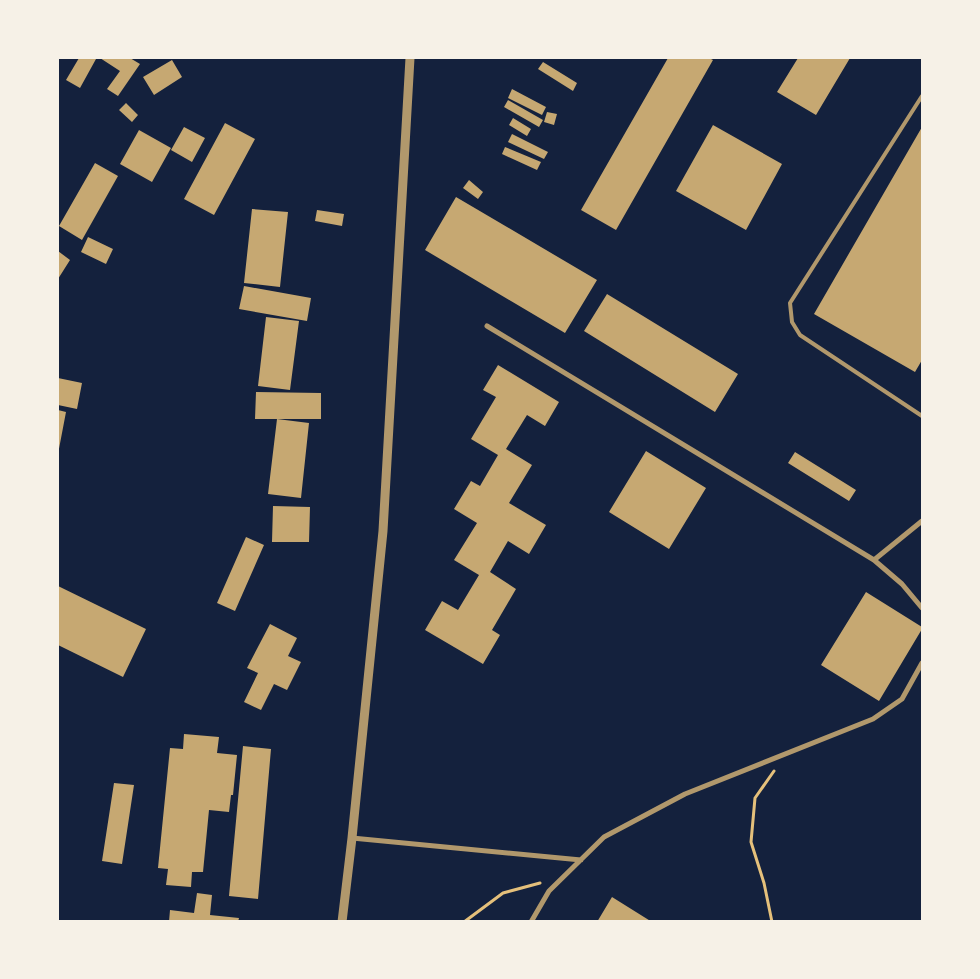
<svg xmlns="http://www.w3.org/2000/svg" width="980" height="979" viewBox="0 0 980 979" font-family="'Varela Round',sans-serif">
  <style>
    .building { fill: #c6a872 }
    .lines { fill: none; stroke-linecap: round; stroke-linejoin: round }
    .path { stroke: #e5c07b; stroke-width: 3 }
    .service { stroke: #b1986c; stroke-width: 4 }
    .minor { stroke: #b1986c; stroke-width: 5 }
    .tertiary { stroke: #b1986c; stroke-width: 9 }
  </style>
  <rect width="100%" height="100%" fill="#14213d"/>
  <path class="building" d="M79,58h14l3,1 -16,29 -14,-8z
    M100,58h30l10,6 -22,32 -11,-7 13,-18z
    M668,58h41l4,2 -97,170 -35,-20z
    M798,58h52l-34,57 -39,-23z
    M172,60l10,17 -28,18 -11,-18z
    M543,62l34,21 -4,8 -35,-22z
    M512,89l34,18 -4,8 -34,-17z
    M508,100l35,20 -4,7 -35,-20z
    M126,103l12,12 -6,7 -13,-12z
    M547,112l10,2 -3,11 -10,-3z
    M513,118l18,11 -4,7 -18,-11z
    M225,123l30,16 -41,76 -30,-16z
    M713,125l69,39 -36,66 -70,-39z
    M184,127l21,11 -13,24 -21,-12z
    M922,127v233l-7,12 -101,-58z
    M139,130l32,18 -19,34 -32,-18z
    M512,134l36,18 -4,7 -36,-17z
    M505,147l36,15 -4,8 -35,-16z
    M95,163l23,13 -36,64 -23,-14z
    M469,180l14,12 -5,7 -15,-11z
    M456,197l141,83 -32,53 -140,-83z
    M252,209l36,3 -8,75 -36,-4z
    M317,210l27,4 -2,12 -27,-5z
    M88,237l25,12 -7,15 -25,-12z
    M58,251l12,9 -12,19z
    M244,286l67,12 -4,23 -68,-12z
    M607,294l131,80 -23,38 -131,-81z
    M266,317l33,4 -9,69 -32,-4z
    M498,365l61,37 -14,24 -18,-11 -21,34 26,16 -23,38 37,22 -17,29 -21,-13 -18,31 26,17 -24,41 8,5 -17,29 -58,-34 17,-29 16,9 21,-35 -25,-15 23,-37 -23,-14 17,-28 9,5 18,-31 -27,-16 25,-42 -13,-7z
    M58,378l24,5 -5,26 -19,-4z
    M256,392l65,1v26h-66z
    M58,410l8,2 -8,42z
    M277,419l32,4 -8,75 -33,-4z
    M646,451l60,37 -37,61 -60,-37z
    M795,452l61,38 -7,11 -61,-38z
    M273,506l37,1 -1,35h-37z
    M246,537l18,8 -29,66 -18,-8z
    M58,586l88,43 -23,48 -65,-32z
    M866,592l56,35v2l-43,72 -58,-36z
    M270,624l27,14 -9,18 13,6 -14,28 -13,-6 -13,26 -17,-8 14,-29 -11,-5z
    M184,734l35,3 -2,16 20,2 -4,40h-2l-2,17 -20,-2 -6,62h-11l-1,15 -25,-2 2,-16 -10,-1 12,-120 13,1z
    M243,746l28,3 -13,150 -29,-3z
    M114,783l20,2 -12,79 -20,-3z
    M197,893l15,2 -2,20 29,3 -1,4h-69l1,-12 24,3z
    M612,897l40,25h-55z"/>
  <g class="lines">
    <path class="path" d="M464,922l39,-29 37,-10
      M772,922l-8,-39 -13,-41 4,-44 19,-27"/>
    <path class="service" d="M922,96l-132,207 2,19 8,13 122,81"/>
    <path class="minor" d="M487,326l387,234 28,24 20,24
      M874,560l48,-39
      M352,838l229,22
      M531,922l18,-31 55,-54 81,-43 188,-75 29,-20 20,-36"/>
    <path class="tertiary" d="M342,922l10,-84 31,-307 27,-473"/>
  </g>
  <rect width="980" height="979" fill="none" stroke="#f6f1e7" stroke-width="118"/>
</svg>
